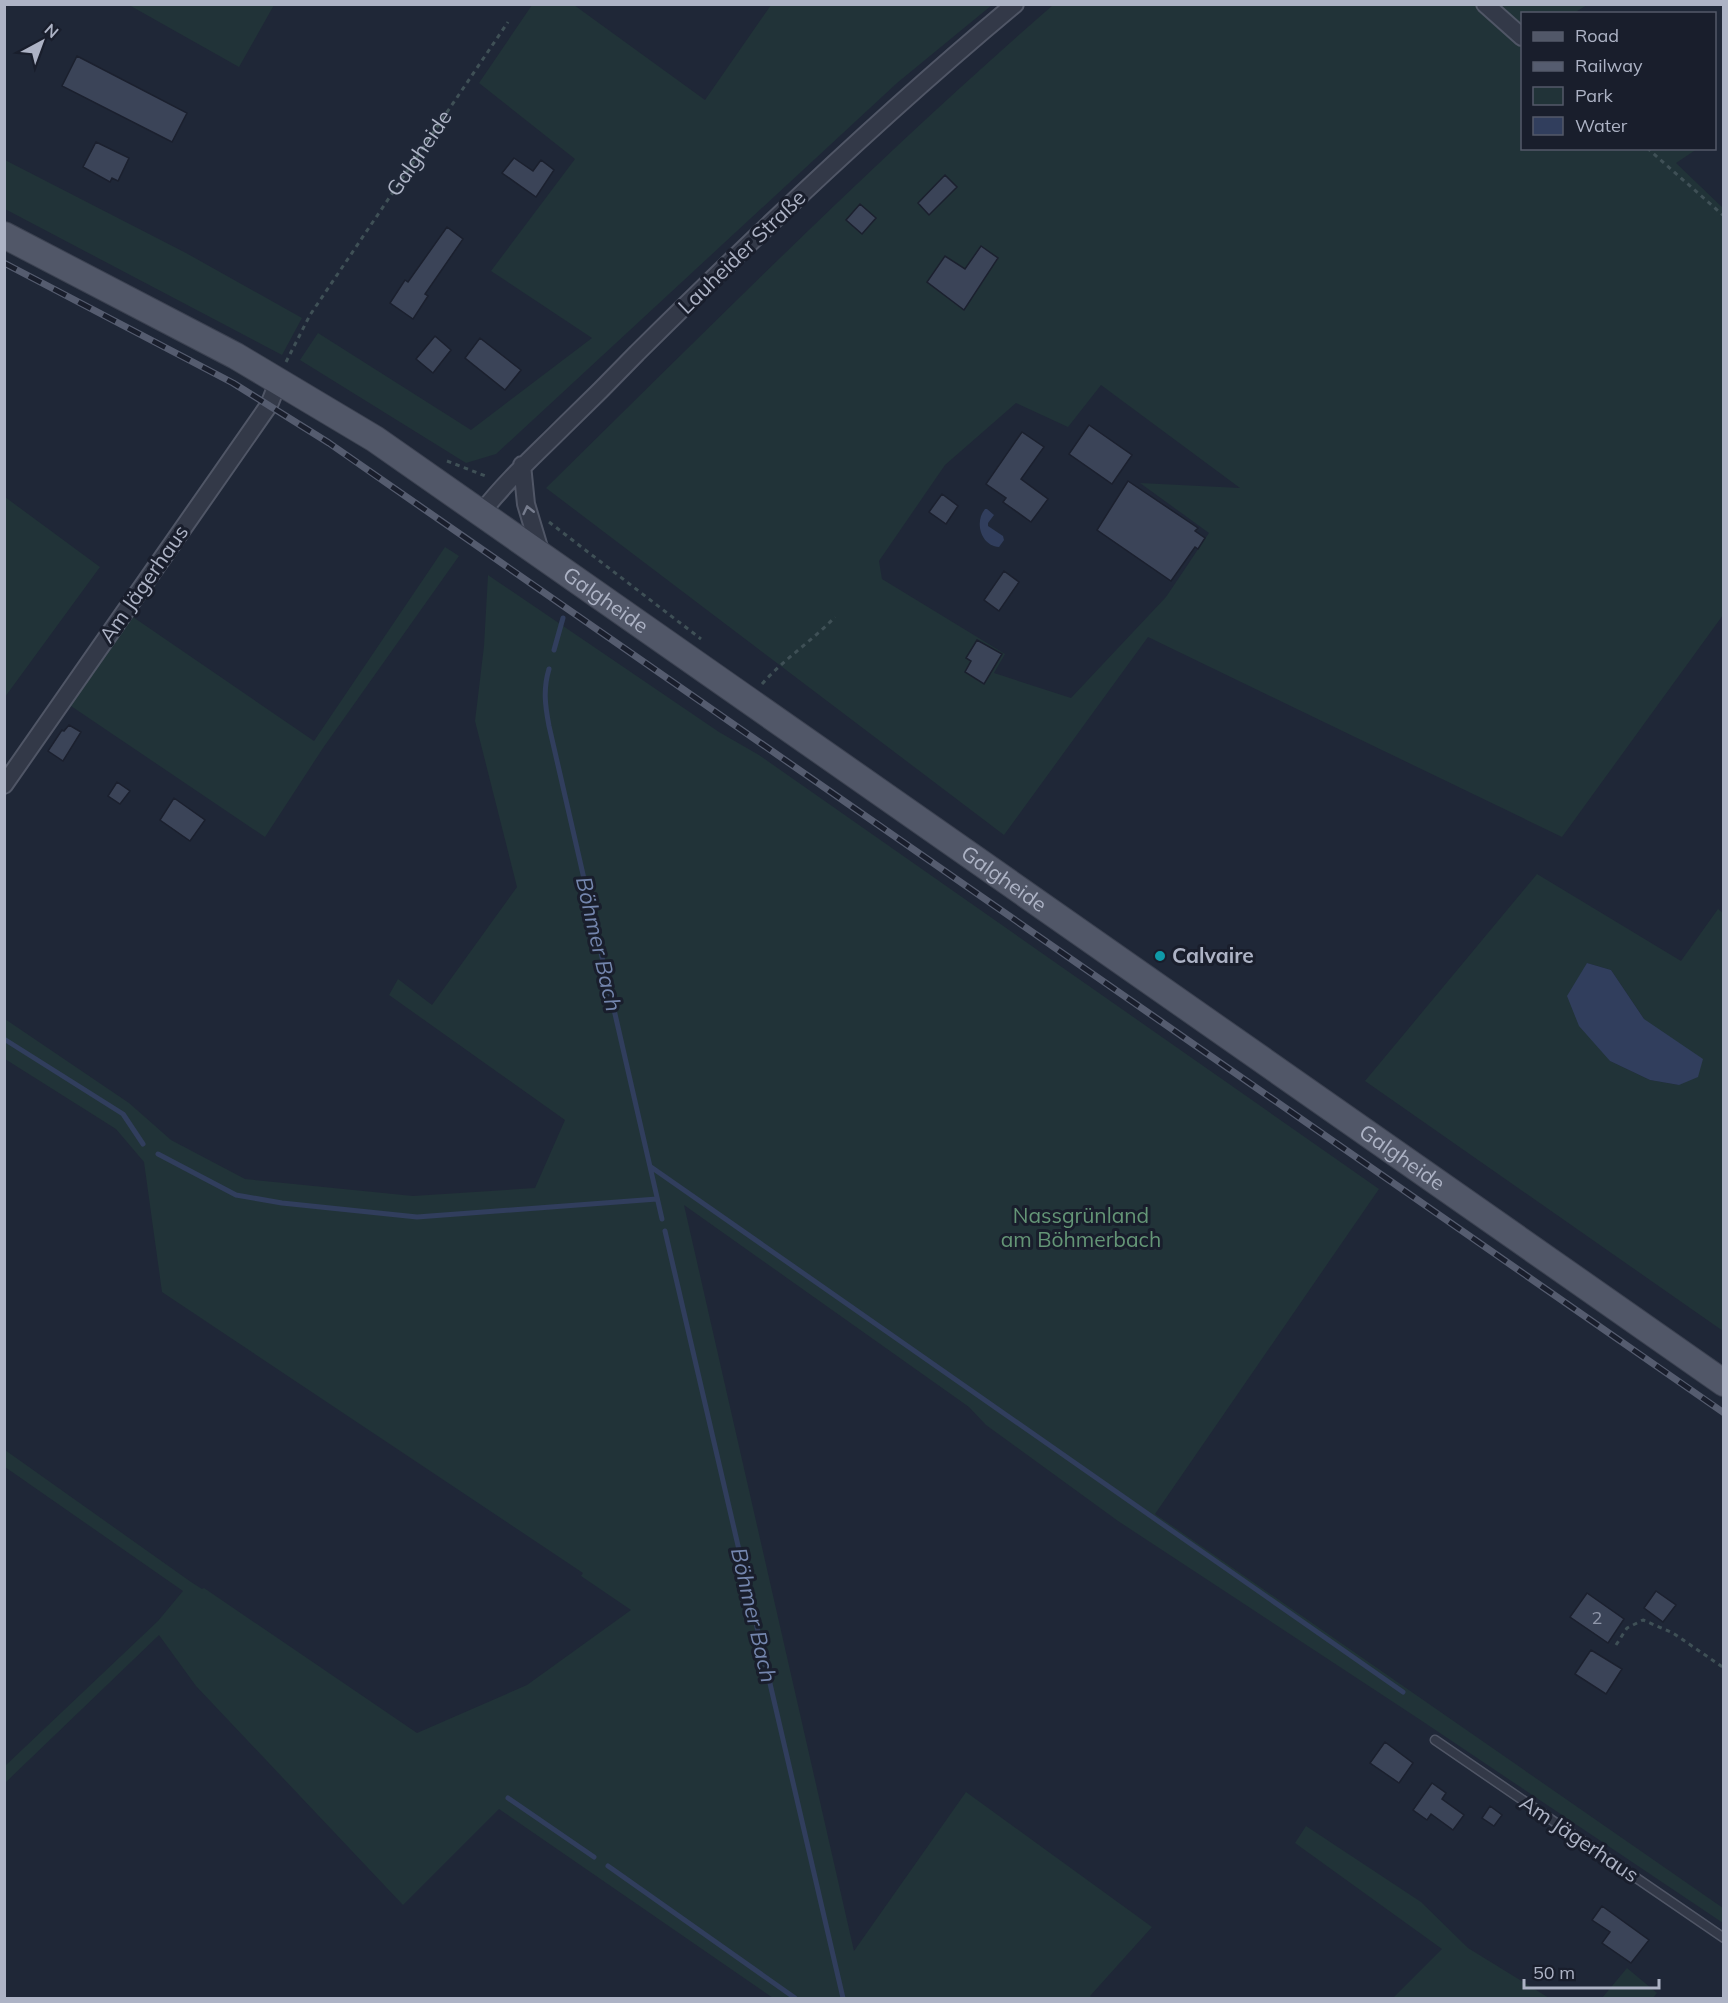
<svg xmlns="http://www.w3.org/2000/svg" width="1728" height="2003" viewBox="0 0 1728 2003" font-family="Mulish,sans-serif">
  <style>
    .green { fill: #213338; fill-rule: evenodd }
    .water { fill: #313e5d }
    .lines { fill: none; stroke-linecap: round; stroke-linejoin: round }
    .stream { stroke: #313e5d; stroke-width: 5 }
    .building { fill: #3b4458; stroke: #1b202e; stroke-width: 1.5 }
    .service-casing { stroke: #505666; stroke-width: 11 }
    .minor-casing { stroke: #505666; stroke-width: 20 }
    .primary-casing { stroke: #3c4251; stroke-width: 28 }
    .path { stroke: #3f5056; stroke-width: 3; stroke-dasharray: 4.5 4.5; stroke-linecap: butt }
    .service { stroke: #333948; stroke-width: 8 }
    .minor { stroke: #333948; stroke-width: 16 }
    .primary { stroke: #515768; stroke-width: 26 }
    .rail-casing { stroke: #555c6f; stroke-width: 7 }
    .rail { stroke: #191e2c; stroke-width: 4.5; stroke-dasharray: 14; stroke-linecap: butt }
    .oneway { stroke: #767c8d }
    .culture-dot { fill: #0f9aa8; stroke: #191e2c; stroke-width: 2 }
    .labels { text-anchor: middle; stroke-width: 6; stroke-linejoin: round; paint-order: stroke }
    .number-label { font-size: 18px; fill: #9097aa }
    .street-label { font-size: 21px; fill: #adb3c5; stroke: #191e2c }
    .poi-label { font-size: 21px; font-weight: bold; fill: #adb3c5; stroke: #191e2c; text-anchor: start }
    .park-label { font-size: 21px; fill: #649576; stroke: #191e2c }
    .water-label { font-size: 22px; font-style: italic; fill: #7486ae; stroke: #191e2c }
  </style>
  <rect width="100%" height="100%" fill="#1f2737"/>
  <path class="green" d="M129,5h145l-35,62z
    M532,5h42l131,95 66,-95h221l-95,78 -401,371 -30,9 -166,-103 18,-27 153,97 121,-92 -101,-67 84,-112 -96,-76z
    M1053,5h534l-13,8 -52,1v134l175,1 -21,14 47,45v407l-161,222 -414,-200 -144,198 -458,-347c167,-164 331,-330 507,-483zM1101,385l139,103 -100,-5 69,50 -43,64 -95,101 -77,-25 11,-19 -123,-75 -3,-18 66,-96 71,-62 52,24z
    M5,160l181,93 116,65 -20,37 -277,-146z
    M5,497l95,70 -95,130z
    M445,547l14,9 -136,192 -58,89 -197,-133 65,-87 181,124z
    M488,575l231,157 40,23 620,434 -224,325 568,394v15l-304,-204 -301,-198 -132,-96 -17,-18 -285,-202 170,746 112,-159 186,135 -62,69 2,2h-319l-274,-189 -96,96 -207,-219 -37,-51 -154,148v-17l153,-145 25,-30 -178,-124v-17l186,132 11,7 2,-1 213,145 110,-48 104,-75 -50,-34 2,-3 -421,-281 -18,-130 -28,-33 -111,-70v-40l124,84 42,37 74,39 168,17 122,-8 30,-68 -176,-125 9,-16 34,26 85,-118 -42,-166 9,-75z
    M1537,874l144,87 37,-52 5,4v418l-358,-250zM1587,963l24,7 33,49 35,66 -29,-5 -40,-19z
    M1306,1826l115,76 47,46 81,50h-156l49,-49 -147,-106z
    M1627,1968l30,25 -4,5h-51z"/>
  <path class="water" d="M985,509h2l7,6 -6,8v3l15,10 1,4 -5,7c-18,-1 -25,-25 -14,-38z
    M1587,963l24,7 33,49 59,40 -5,18 -19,8 -29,-5 -40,-19 -31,-35 -12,-30z"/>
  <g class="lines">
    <path class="stream" d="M554,650l9,-32
      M549,669c-6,20 -4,36 0,57l113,493
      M4,1039l119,75 20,30
      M158,1154l78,41 46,8 135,14 240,-18
      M651,1167l752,525
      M665,1231l178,767
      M508,1798l86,59
      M608,1866l187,132"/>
  </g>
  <path class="building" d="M77,56l110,57 -15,29 -110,-56z
    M96,142l33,16 -11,23 -6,-3 -2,4 -27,-15z
    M514,158l19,13 8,-11 13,10 -18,27 -34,-24z
    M945,175l12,12 -28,28 -11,-12z
    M860,204l16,14 -14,16 -16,-14z
    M447,227l16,12 -38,55 3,2 -15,23 -23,-16 15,-23 3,2z
    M981,246l17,12 -34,52 -37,-28 18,-26 20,13z
    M435,336l16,14 -18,23 -17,-14z
    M480,338l41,32 -16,20 -40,-32z
    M1089,425l43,30 -20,29 -43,-30z
    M1022,432l22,15 -23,32 27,20 -17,23 -28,-20 3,-4 -20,-14z
    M1128,481l70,47 -3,3 10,7 -7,11 -3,-2 -24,34 -74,-51z
    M942,494l16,12 -12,18 -17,-12z
    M1004,571l15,11 -20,29 -15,-11z
    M977,640l25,14 -18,30 -19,-12 6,-11 -5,-3z
    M69,725l12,7 -18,29 -15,-10 14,-21 2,1z
    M117,782l13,9 -10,13 -12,-8z
    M174,798l31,22 -15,21 -30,-21z
    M1656,1591l20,14 -13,17 -19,-14z
    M1587,1593l37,26 -16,24 -38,-26z
    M1591,1650l31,19 -16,25 -31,-20z
    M1385,1742l28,21 -14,20 -29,-20z
    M1432,1783l14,10 -4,6 22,16 -11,15 -22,-16 -4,6 -14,-10z
    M1490,1806l12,9 -8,11 -12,-8z
    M1602,1906l47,34 -18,23 -29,-20 8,-11 -18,-12z"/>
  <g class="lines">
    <defs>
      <path id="service" d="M1435,1740l289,198"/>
      <path id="minor" d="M1485,4l37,33
        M522,465l4,39 15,50
        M482,512c24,-31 53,-57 81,-85 25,-24 50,-49 74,-74 122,-121 246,-239 378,-349
        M4,785l265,-380 10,-25"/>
      <g id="primary">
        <path id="s2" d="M4,235l232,121 139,83 1349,944"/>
      </g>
    </defs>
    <use href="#service" class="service-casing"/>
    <use href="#minor" class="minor-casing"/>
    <use href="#primary" class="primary-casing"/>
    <g class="path">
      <path d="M1647,148l77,68"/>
      <path id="s1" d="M286,362l24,-47 198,-293"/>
      <path d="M447,461l41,16"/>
      <path d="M549,522l152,117"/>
      <path d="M762,684c22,-25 50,-43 73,-67"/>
      <path d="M1616,1645l11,-17 16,-8 30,13 51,35"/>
    </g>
    <use href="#service" class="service"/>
    <use href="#minor" class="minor"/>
    <use href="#primary" class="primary"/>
    <defs>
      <path id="rail" d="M4,263l229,120 96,60 1395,970"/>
    </defs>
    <use href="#rail" class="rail-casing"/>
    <use href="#rail" class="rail"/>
  </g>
  <defs><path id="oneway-chevron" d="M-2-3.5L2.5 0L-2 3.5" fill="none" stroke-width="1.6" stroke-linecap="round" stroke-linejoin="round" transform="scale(1.5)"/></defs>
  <use class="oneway" href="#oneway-chevron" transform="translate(528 510) rotate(-103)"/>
  <circle class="culture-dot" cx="1160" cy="956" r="6"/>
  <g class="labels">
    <g class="number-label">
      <text x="1597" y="1624">2</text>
    </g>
    <g class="street-label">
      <text dy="7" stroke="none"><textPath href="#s1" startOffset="248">Galgheide</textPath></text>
      <text transform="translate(742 252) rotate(-44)" y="7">Lauheider Straße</text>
      <text transform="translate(144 584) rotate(-55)" y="7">Am Jägerhaus</text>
      <text dy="7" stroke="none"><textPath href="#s2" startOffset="705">Galgheide</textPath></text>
      <text dy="7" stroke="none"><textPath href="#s2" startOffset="1191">Galgheide</textPath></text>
      <text dy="7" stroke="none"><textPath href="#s2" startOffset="1677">Galgheide</textPath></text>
      <text transform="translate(1579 1839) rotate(34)" y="7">Am Jägerhaus</text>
    </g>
    <g class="poi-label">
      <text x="1172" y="963">Calvaire</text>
    </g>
    <g class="park-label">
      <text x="1081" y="1223">Nassgrünland<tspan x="1081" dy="24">am Böhmerbach</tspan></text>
    </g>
    <g class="water-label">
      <text transform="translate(599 944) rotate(77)" y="8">Böhmer Bach</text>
      <text transform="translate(754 1615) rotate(77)" y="8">Böhmer Bach</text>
    </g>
  </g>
  <rect width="1728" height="2003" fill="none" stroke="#adb3c5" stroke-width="12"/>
  <rect x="1521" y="12" width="195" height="138" fill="#191e2c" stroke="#545a69" stroke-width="1.5"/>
  <rect x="1533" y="32" width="30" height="9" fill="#515768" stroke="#545a69" stroke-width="1.5"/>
  <text x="1575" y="42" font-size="18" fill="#adb3c5">Road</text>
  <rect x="1533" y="62" width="30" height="9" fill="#555c6f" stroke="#545a69" stroke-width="1.5"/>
  <text x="1575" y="72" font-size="18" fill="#adb3c5">Railway</text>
  <rect x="1533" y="87" width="30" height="18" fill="#213338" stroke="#545a69" stroke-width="1.5"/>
  <text x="1575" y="102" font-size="18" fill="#adb3c5">Park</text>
  <rect x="1533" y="117" width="30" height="18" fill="#313e5d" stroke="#545a69" stroke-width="1.5"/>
  <text x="1575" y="132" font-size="18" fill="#adb3c5">Water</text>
  <g transform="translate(42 42) rotate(41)" stroke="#191e2c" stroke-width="4.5" paint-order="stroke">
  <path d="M0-4.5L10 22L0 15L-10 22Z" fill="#adb3c5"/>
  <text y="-9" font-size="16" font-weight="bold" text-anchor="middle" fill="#adb3c5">N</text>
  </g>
  <path d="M1524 1979v9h135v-9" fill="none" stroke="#adb3c5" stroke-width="3"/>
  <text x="1533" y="1979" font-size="18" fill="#adb3c5" stroke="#191e2c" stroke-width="4.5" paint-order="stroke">50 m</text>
</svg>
